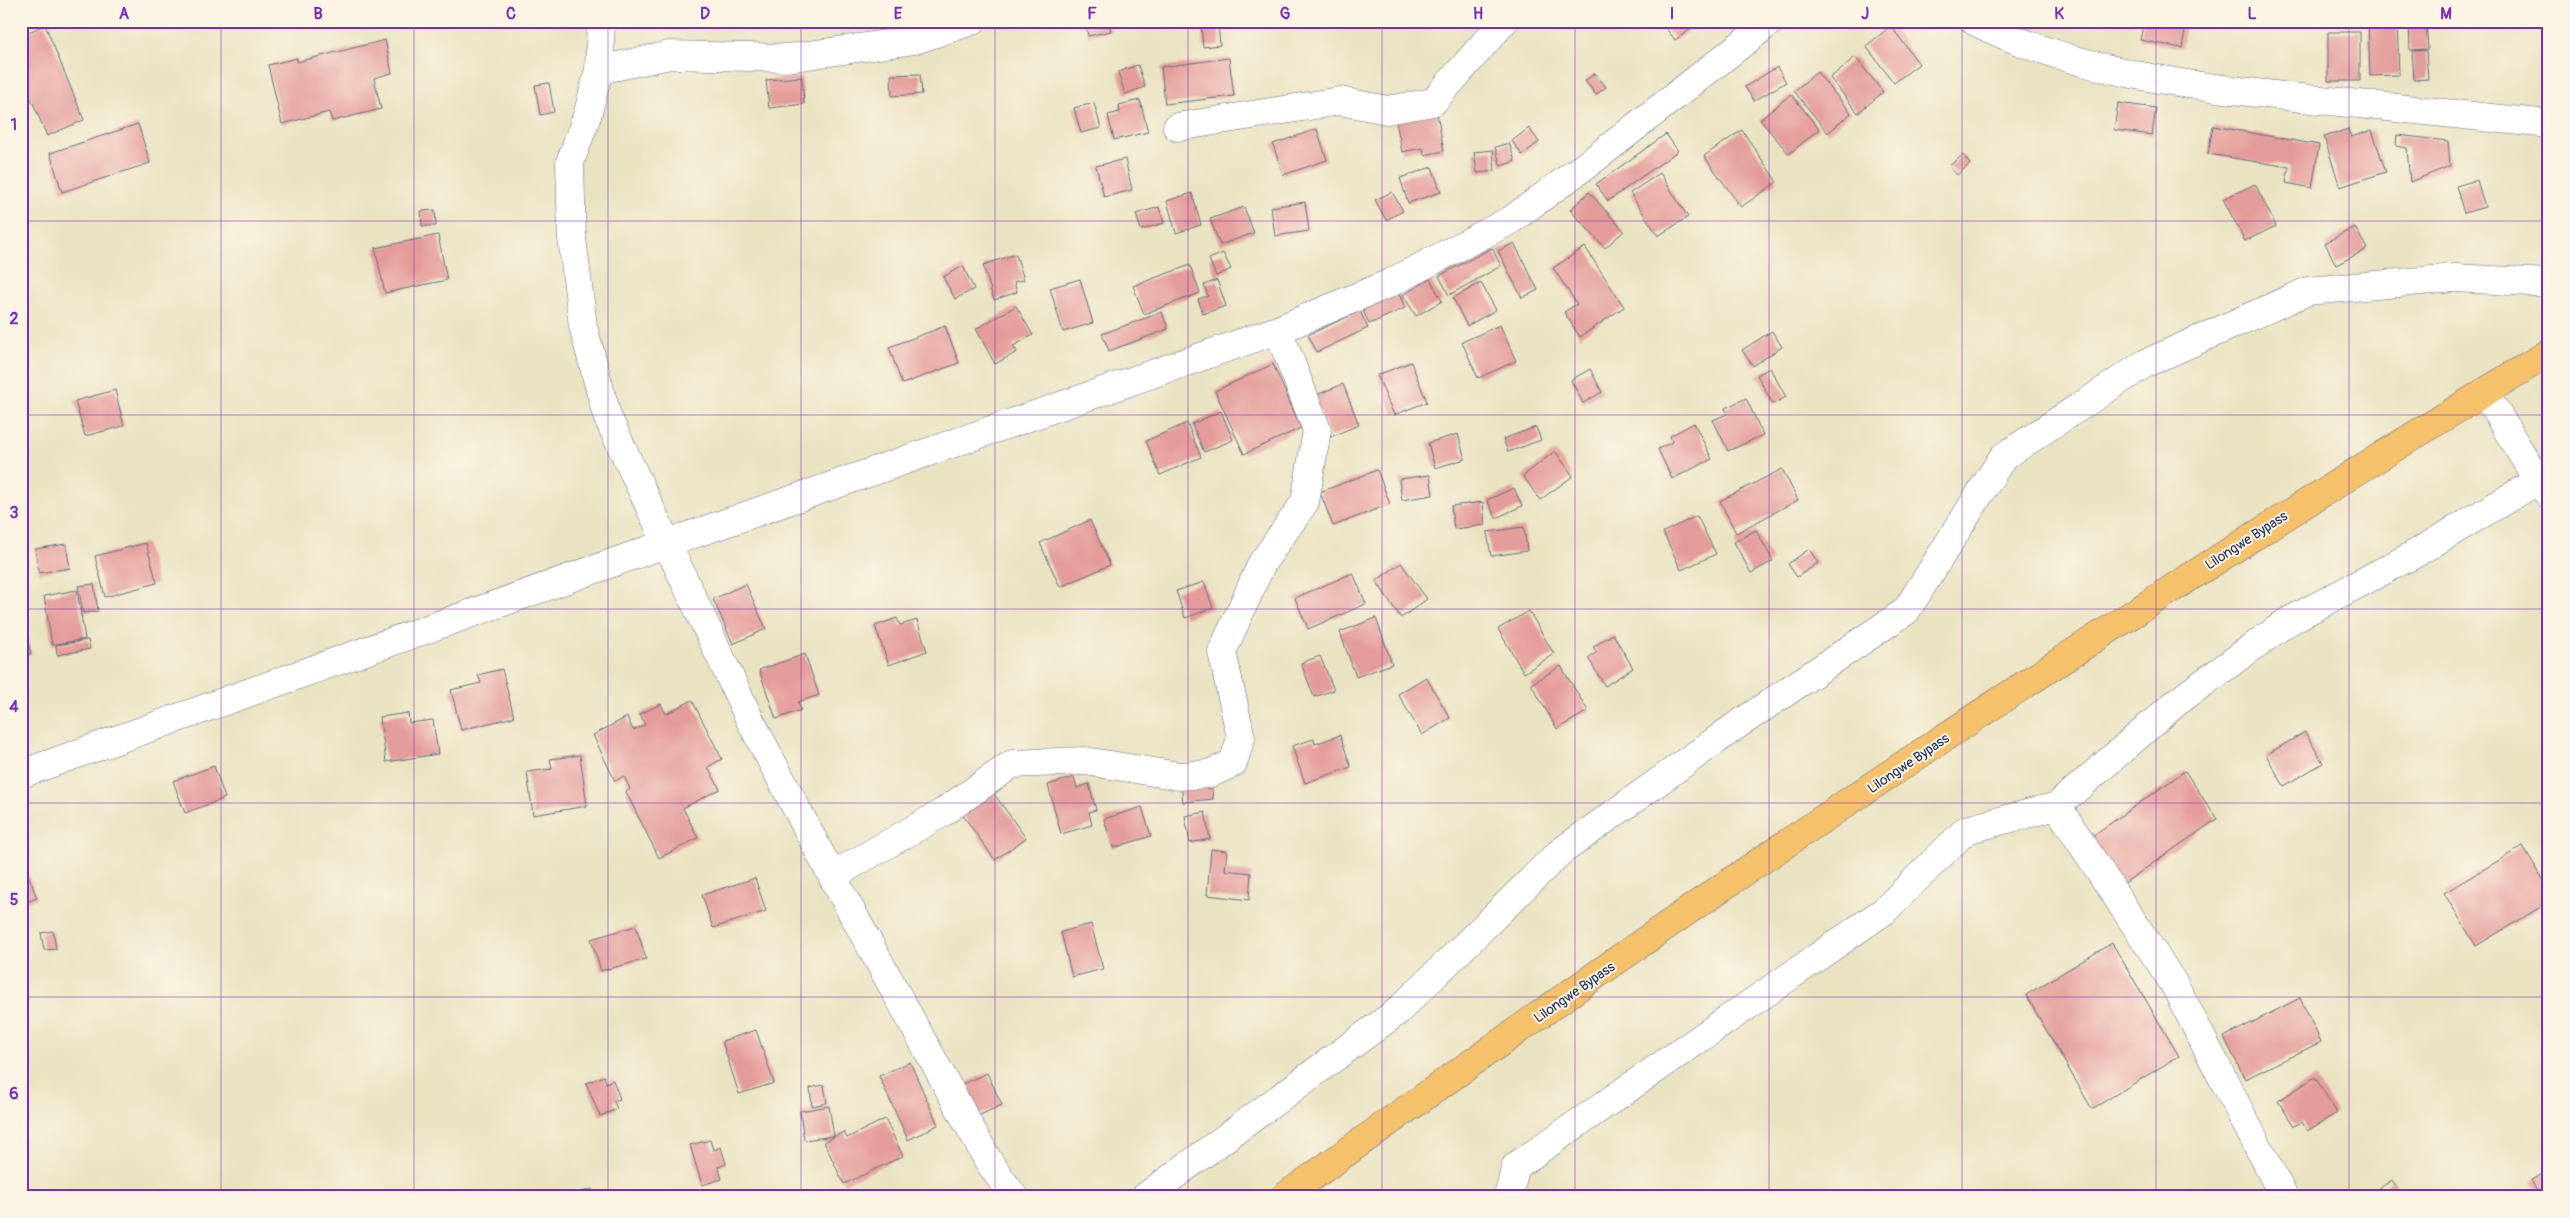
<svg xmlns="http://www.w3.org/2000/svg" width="2570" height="1218" viewBox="0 0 2570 1218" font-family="Pangolin,sans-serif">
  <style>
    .building { fill: #e49c9a }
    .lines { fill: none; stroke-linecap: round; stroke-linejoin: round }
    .minor-casing { stroke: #636e81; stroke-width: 29 }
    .major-casing { stroke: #636e81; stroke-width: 29 }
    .minor { stroke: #fff; stroke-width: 28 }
    .major { stroke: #f5c16b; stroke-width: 28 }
    .grid { fill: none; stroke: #7b2cbf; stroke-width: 1; stroke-opacity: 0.55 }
    .labels { text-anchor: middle; stroke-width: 4; stroke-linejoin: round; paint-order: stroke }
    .street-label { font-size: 14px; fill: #1b2f5e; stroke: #fcf5e5 }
    .neatline { fill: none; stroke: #7b2cbf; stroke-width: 2 }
    .grid-label { font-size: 16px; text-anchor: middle; font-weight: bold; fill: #7b2cbf }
  </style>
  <rect width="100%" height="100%" fill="#fcf5e5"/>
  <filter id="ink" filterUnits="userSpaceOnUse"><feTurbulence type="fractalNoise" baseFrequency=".02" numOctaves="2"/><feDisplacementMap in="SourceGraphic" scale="10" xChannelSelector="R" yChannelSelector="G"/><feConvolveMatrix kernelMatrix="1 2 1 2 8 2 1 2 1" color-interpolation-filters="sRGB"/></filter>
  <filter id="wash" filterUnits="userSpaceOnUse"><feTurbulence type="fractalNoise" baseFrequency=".0096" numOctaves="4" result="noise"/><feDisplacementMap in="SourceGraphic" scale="20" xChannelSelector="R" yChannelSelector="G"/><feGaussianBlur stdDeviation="1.12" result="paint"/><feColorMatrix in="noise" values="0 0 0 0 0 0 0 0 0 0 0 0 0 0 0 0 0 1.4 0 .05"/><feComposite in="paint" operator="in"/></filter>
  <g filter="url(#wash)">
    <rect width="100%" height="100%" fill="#eae3c2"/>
    <g id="blocks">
      <path class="building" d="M1085,21h23l3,10 -23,5z
        M1676,21h8l6,9 -15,10 -9,-12z
        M2144,21l42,3 -4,24 -42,-8z
        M2368,21h29l2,54 -29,1z
        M2409,21h17l2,28 -18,1z
        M1218,23l2,22 -17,2 -2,-23z
        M45,25l39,95 -37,16 -26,-61v-40z
        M1891,26l28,38 -25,19 -28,-37z
        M2328,32h32v49h-32z
        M385,40l7,33 -18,5 7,31 -49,12 -3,-9 -47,12 -14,-59 29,-7v4z
        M2426,50l2,29 -14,1 -2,-29z
        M1855,57l28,35 -25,21 -28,-35z
        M1229,58l5,38 -69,8 -4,-37z
        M1138,65l7,22 -20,7 -7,-22z
        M1777,67l9,15 -32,19 -9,-14z
        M1817,72l34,41 -23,20 -34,-42z
        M1595,73l11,14 -10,8 -11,-14z
        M920,74l2,20 -30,2 -1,-21z
        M802,77l2,27 -35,4 -3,-28z
        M549,83l5,29 -14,3 -5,-30z
        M1791,94l28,35 -30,25 -29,-34z
        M1140,100l8,32 -34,8 -6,-25 12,-3 -1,-7z
        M1094,103l7,25 -20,5 -7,-25z
        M2118,103l38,5 -4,27 -38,-5z
        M1437,113l7,38 -20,4 -1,-7 -21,4 -6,-31z
        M138,124l12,39 -88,29 -12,-39z
        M2213,126l106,19 -7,43 -26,-5 3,-16 -81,-13z
        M1529,128l10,14 -17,13 -10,-14z
        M1317,129l10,31 -44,15 -10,-31z
        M2348,129l3,8 21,-7 14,42 -46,15 -16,-50z
        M1742,130l35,52 -36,25 -37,-51z
        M1666,134l12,17 -70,50 -12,-17z
        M2397,135l51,6 2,25 -40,16 -3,-34 -11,-2z
        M1509,143l6,18 -14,5 -6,-19z
        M1493,150l2,21 -18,2 -3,-21z
        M1963,155l7,9 -13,11 -8,-9z
        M1125,159l7,31 -28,7 -8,-31z
        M1432,167l9,25 -33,11 -8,-25z
        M1660,173l28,44 -30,19 -28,-43z
        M2477,180l8,27 -21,6 -8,-27z
        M2255,184l21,42 -31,15 -22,-42z
        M1392,192l11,19 -17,9 -11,-20z
        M1589,192l35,39 -19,17 -35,-38z
        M1192,193l9,32 -25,8 -9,-32z
        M1305,202l4,29 -34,5 -4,-29z
        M1159,207l5,16 -23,7 -5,-16z
        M1244,207l10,26 -34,12 -10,-26z
        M435,210l1,16h-14l-1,-15z
        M2355,227l12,22 -31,16 -11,-22z
        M438,235l9,45 -62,13 -10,-45z
        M1514,243l24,47 -16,8 -24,-47z
        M1585,247l39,60 -44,30 -16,-25 13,-8 -24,-36z
        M1492,248l9,18 -52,29 -10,-19z
        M1223,253l8,16 -15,7 -7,-17z
        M1016,254l8,26 -10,2 3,10 -23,8 -11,-35z
        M1190,265l10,28 -56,21 -11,-28z
        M963,266l11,23 -19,10 -12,-22z
        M1080,279l13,44 -30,9 -13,-44z
        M1430,279l12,22 -26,15 -13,-21z
        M1217,280l9,26 -23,8 -5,-15 10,-3 -4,-11z
        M1481,283l15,27 -29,16 -14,-28z
        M1399,294l6,14 -36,16 -6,-14z
        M1016,306l17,29 -20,11 4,6 -22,12 -19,-35z
        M1360,311l8,17 -51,24 -9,-17z
        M1162,312l6,17 -59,22 -7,-17z
        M1500,325l16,36 -38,17 -16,-36z
        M945,326l14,37 -57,21 -13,-37z
        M1772,331l10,16 -29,19 -11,-16z
        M1411,362l16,40 -33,13 -17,-40z
        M1273,364l28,64 -57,26 -29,-63z
        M1770,368l16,29 -13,7 -16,-29z
        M1590,369l12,23 -19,11 -12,-23z
        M1343,384l16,41 -29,12 -16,-41z
        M115,390l9,36 -39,10 -10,-35z
        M1746,398l17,37 -35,16 -15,-31 14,-6 -2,-6z
        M1221,411l12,29 -29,12 -12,-28z
        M1187,423l14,34 -41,18 -14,-34z
        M1694,423l18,36 -40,20 -14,-30 14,-7 -2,-6z
        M1536,427l5,13 -33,12 -5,-13z
        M1458,434l7,25 -30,9 -7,-25z
        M1555,451l18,25 -33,24 -17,-24z
        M1782,469l16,31 -62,33 -16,-32z
        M1377,470l13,34 -57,22 -13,-34z
        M1430,475l3,20 -31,5 -3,-21z
        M1514,488l8,18 -26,12 -9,-18z
        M1483,502l2,23 -31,4 -3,-23z
        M1697,516l19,38 -35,16 -18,-38z
        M1090,520l20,45 -50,22 -20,-44z
        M1524,527l3,24 -36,5 -4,-24z
        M1756,530l17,31 -22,12 -17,-31z
        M146,543l11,40 -52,14 -10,-41z
        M66,544l4,24 -31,5 -4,-24z
        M1809,549l9,14 -21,14 -9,-13z
        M1401,563l26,36 -26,19 -25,-37z
        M1353,573l13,31 -58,25 -13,-31z
        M1204,582l9,26 -28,10 -9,-27z
        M94,584l4,27 -15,2 -5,-27z
        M746,584l20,45 -33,15 -20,-45z
        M77,590l8,49 -33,6 -8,-49z
        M1529,611l25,43 -30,19 -26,-44z
        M897,618l3,7 17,-5 10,31 -38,14 -14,-39z
        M1376,618l16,46 -36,13 -16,-45z
        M26,632l5,22 -10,2v-23z
        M1613,634l20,34 -28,18 -17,-28 9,-6 -4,-5z
        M88,640l2,9 -33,6 -1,-10z
        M805,654l14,41 -21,7 3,8 -25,9 -17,-49z
        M1320,656l14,34 -20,7 -13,-34z
        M1561,666l27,45 -31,18 -26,-45z
        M502,669l12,48 -53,13 -10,-40 30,-7 -3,-8z
        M1426,677l24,41 -28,17 -24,-41z
        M692,700l30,59 -14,8 12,22 -37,19 15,30 -39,20 -33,-66 4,-3 -6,-13 -9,5 -22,-46 34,-18 6,13 12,-5 -5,-11 21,-10 5,10z
        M408,713l1,10 24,-3 5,34 -52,8 -6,-45z
        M2305,732l18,31 -39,23 -18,-31z
        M1340,735l11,32 -46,16 -13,-37 22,-7 1,5z
        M580,755l7,51 -54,9 -6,-43 25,-3 -2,-10z
        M214,766l11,32 -40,15 -12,-32z
        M2185,771l32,48 -94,65 -32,-47z
        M1074,777l3,11 12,-4 7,26 -7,2 3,13 -31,9 -13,-49z
        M1211,781l2,18 -30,3 -2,-18z
        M989,787l37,51 -31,22 -36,-50z
        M1142,807l9,29 -38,12 -9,-29z
        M1205,812l5,27 -20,4 -5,-27z
        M2523,846l26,43v13l-73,44 -32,-53z
        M1211,849l16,2 -2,19 26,3 -2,27 -42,-5z
        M26,869l11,29 -16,6v-34z
        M755,878l11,33 -53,17 -11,-33z
        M1091,924l12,45 -31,8 -11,-45z
        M636,926l10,33 -45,12 -10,-32z
        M53,931l3,18 -12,1 -3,-17z
        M2112,943l67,113 -87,53 -66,-114z
        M2300,998l21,44 -76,37 -21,-42z
        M756,1030l18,53 -35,11 -17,-53z
        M910,1062l28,63 -30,15 -29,-64z
        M987,1073l15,32 -29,13 -15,-32z
        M604,1076l2,7 7,-3 7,19 -6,2 3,8 -17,7 -14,-33z
        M2315,1077l22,36 -30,18 -5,-9 -8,4 -16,-25z
        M824,1085l3,18 -15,3 -2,-18z
        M829,1106l5,30 -30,4 -4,-29z
        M885,1119l18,37 -59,28 -20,-42 20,-10 3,6z
        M710,1140l3,10 8,-3 5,17 -8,3 4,12 -20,6 -12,-40z
        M2549,1171v26h-9l-9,-17z
        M2392,1180l10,17h-36z
        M592,1189l3,8h-27v-1z"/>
    </g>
  </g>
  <g filter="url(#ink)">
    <use href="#blocks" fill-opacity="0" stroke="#636e81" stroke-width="1"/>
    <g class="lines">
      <defs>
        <path id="minor" d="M601,21l-2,49 -12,46 -17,46 2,76 11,88 24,90 144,306 81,154 157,286 25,35
          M1974,21c104,53 223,66 337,78 79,8 159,17 238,25
          M599,70l71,-15 117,3 128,-18 57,-19
          M1177,127l163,-26 47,9 46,-8 71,-81
          M2484,392l54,89 11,14
          M21,774l647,-231 610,-213 110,-46 123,-64 82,-60 178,-139
          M2057,806l120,-104 110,-80 126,-67 136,-81
          M832,876l110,-63 70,-49 73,-3 94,15 30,-2 24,-11 8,-25 -19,-86 40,-89 43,-61 12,-72 -39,-100
          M1145,1197l253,-186 161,-158 174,-125 173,-117 97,-154 143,-94 162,-72 147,-13 94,5
          M1508,1197l8,-31 368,-255 82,-81 91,-24 117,178 110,213"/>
        <path id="major" d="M1284,1197c145,-104 290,-208 437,-309 271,-185 547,-365 828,-535"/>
      </defs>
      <use href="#minor" class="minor-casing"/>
      <use href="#major" class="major-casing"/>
      <use href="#minor" class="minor"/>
      <use href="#major" class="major"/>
    </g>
  </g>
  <path class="grid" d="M221,21v1176M414,21v1176M608,21v1176M801,21v1176M995,21v1176M1188,21v1176M1382,21v1176M1575,21v1176M1769,21v1176M1962,21v1176M2156,21v1176M2349,21v1176M21,221h2528M21,415h2528M21,609h2528M21,803h2528M21,997h2528"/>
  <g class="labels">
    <g class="street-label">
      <text transform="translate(2246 540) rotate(-33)" y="5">Lilongwe Bypass</text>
      <text transform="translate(1908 763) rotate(-34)" y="5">Lilongwe Bypass</text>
      <text transform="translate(1574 992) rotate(-35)" y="5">Lilongwe Bypass</text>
    </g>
  </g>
  <rect width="2570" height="1218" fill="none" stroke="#fcf5e5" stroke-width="55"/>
  <rect x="28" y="28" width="2514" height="1162" class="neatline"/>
  <g class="grid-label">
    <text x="124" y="19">A</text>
    <text x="318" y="19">B</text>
    <text x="511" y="19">C</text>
    <text x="705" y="19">D</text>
    <text x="898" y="19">E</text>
    <text x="1092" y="19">F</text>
    <text x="1285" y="19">G</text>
    <text x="1478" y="19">H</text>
    <text x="1672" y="19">I</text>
    <text x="1865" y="19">J</text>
    <text x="2059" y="19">K</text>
    <text x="2252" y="19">L</text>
    <text x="2446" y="19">M</text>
    <text x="14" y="130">1</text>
    <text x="14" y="324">2</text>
    <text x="14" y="518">3</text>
    <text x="14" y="712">4</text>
    <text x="14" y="905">5</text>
    <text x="14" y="1099">6</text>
  </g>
</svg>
